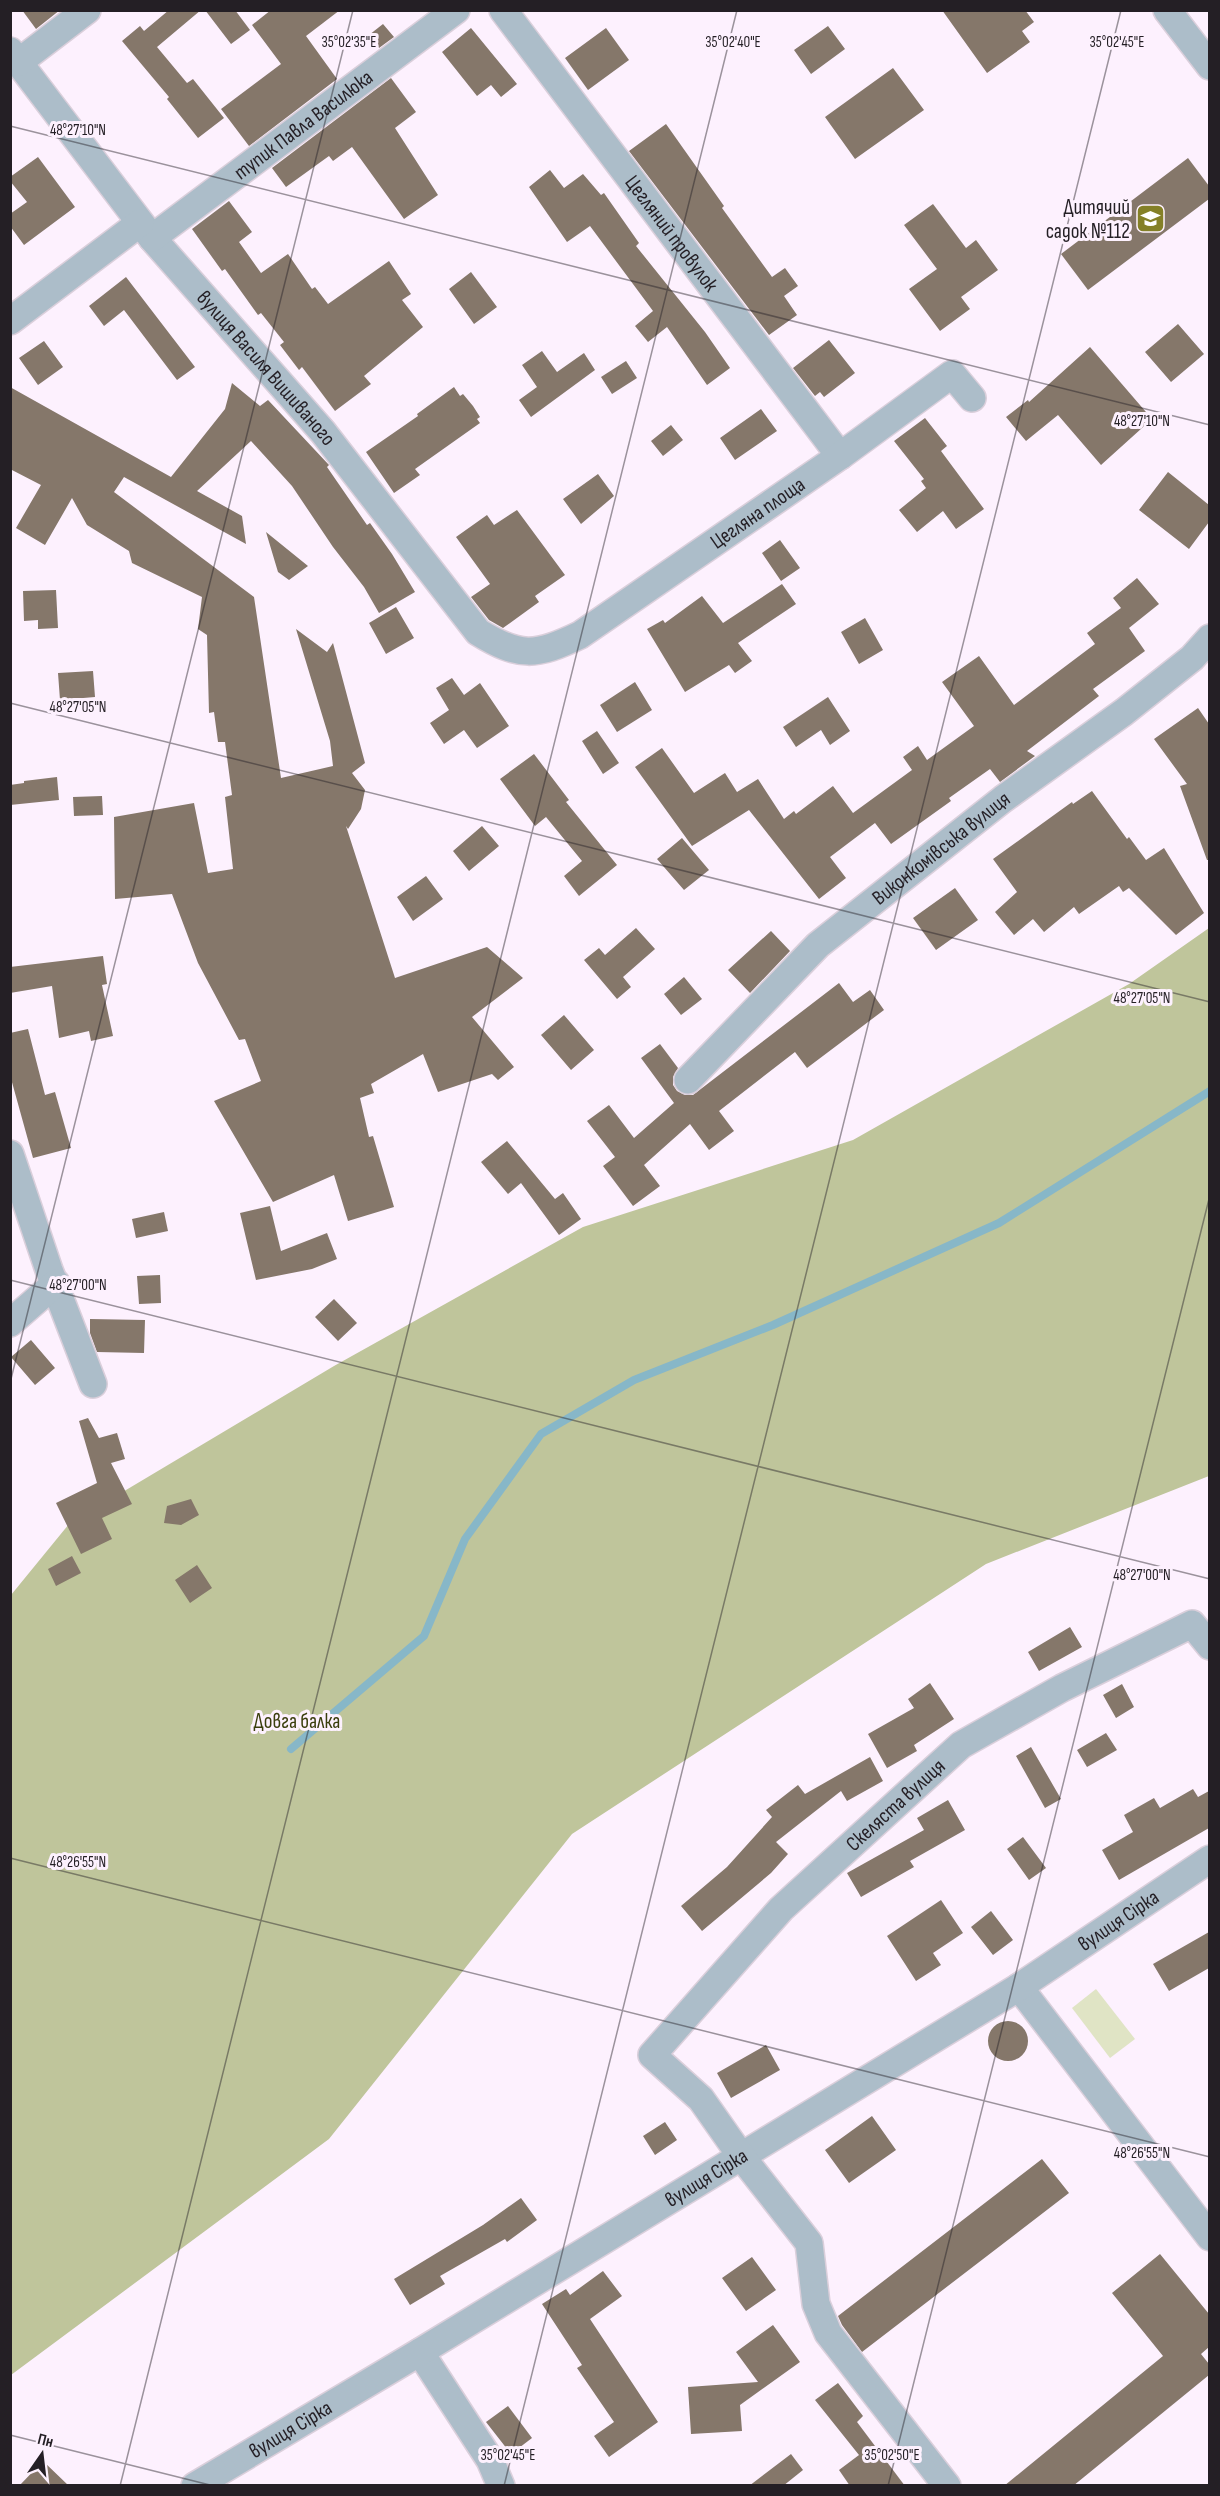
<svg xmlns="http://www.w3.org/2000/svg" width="1220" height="2496" viewBox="0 0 1220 2496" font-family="'Sofia Sans Condensed',sans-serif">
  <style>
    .green { fill: #e0e4c5 }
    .forest { fill: #bfc59b }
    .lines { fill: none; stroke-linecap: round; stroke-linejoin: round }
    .stream { stroke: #87b7c8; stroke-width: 8 }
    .building { fill: #85776a }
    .street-casing { stroke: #dacfdb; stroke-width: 30 }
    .street { stroke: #acbdc9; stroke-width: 27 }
    .ticks { fill: none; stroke: #241f25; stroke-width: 1.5; stroke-opacity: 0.45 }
    .labels { text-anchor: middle; stroke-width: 6; stroke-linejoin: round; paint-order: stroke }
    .street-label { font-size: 21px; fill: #241f25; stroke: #fdf1fe }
    .poi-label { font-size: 21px; fill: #241f25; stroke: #fdf1fe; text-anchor: end }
    .park-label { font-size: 21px; fill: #3a3e0d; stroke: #fdf1fe }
    .ticks-label { font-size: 15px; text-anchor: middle; fill: #241f25; stroke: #fdf1fe; stroke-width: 6; stroke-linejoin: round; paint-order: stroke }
  </style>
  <rect width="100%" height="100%" fill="#fdf1fe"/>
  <path class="green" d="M1096,1989l39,50 -25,19 -38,-50z"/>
  <path class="forest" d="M1209,928v548l-223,88 -414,270 -243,305 -318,236v-780l58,-71 265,-158 249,-139 270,-87 276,-156z"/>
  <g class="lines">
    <path class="stream" d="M291,1749l133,-113 41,-97 76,-105 93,-54 139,-55 226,-102 211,-132"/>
  </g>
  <path class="building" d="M22,10h38l-24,19z
    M169,10h32l-44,37 30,36 6,-4 31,39 -26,20 -31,-39 2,-2 -47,-56 18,-15 4,5z
    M205,10h30l15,20 -19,14z
    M271,10h69l-34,26 31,43 -88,67 -28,-37 60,-45 -29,-39z
    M942,10h83l9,12 -12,9 8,11 -43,31z
    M383,24l11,13 -15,11 -10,-13z
    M828,26l17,23 -34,25 -17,-24z
    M471,28l46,56 -16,13 -10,-12 -14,11 -35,-44z
    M606,28l23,32 -41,30 -23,-32z
    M893,68l31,42 -69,49 -30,-42z
    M391,78l25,34 -21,16 43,67 -34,24 -52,-72 -19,14 -4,-5 -43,31 -14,-19z
    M666,124l58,82 -2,2 50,69 13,-9 13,18 -14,10 13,19 -28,20 -140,-184z
    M38,157l37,50 -51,38 -14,-19v-12l17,-12 -17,-21v-4z
    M1188,158l21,28v13l-121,91 -27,-36z
    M550,170l14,18 19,-14 18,21 3,-2 35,50 -3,3 69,86 25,36 -23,17 -40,-58 -19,15 -13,-16 18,-15 -63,-85 -23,16 -38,-55z
    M229,201l23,31 -13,10 22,31 27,-19 24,35 3,-2 13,17 61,-43 22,33 -9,6 21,27 -59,49 7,8 -36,27 -33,-44 -3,3 -19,-25 4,-3 -23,-29 -3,2 -33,-46 -3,2 -30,-42z
    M933,204l33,44 10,-8 22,30 -37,27 9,12 -30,22 -31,-42 28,-20 -33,-44z
    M471,272l26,35 -23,17 -25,-35z
    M126,277l69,90 -18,13 -53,-70 -20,16 -15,-20z
    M1178,324l26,30 -33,28 -26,-30z
    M829,340l26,33 -31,24 -4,-5 -5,4 -22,-28z
    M44,341l19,26 -25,18 -19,-27z
    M1090,347l62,72 -51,46 -43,-50 -32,26 -20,-24 22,-17 1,2z
    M542,351l15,21 27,-19 11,17 -64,47 -12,-17 18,-13 -15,-22z
    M626,361l11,17 -25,16 -11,-17z
    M232,383l28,23 8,-6 61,65 -2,2 40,58 3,-2 22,31 23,38 -36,21 -15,-26 -31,-40 -41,-61 -41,-45 -54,50 45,25 4,28 -122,-67 -10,15 140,105 27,181 52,-12 -3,-25 -34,-112 31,23 6,-9 32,120 -13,10 13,17 -4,19 -13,20 -2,-3 49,152 92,-31 36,31 -51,39 42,50 -16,13 -6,-6 -54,18 -15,-38 -52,30 3,9 -14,5 9,39 4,-1 21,71 -46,14 -14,-46 -61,27 -59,-101 47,-20 -16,-42 -6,1 -41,-77 -26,-69 -57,5 -1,-82 80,-14 14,70 25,-4 -8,-72 7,-2 -7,-53h-7l-4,-30 -5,1 -2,-78 -9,-6 4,-32 -70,-34 -3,-12 -42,-26 -15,-27 -27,47 -29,-17 25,-43 -31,-16v-82l161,90 54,-68z
    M454,387l6,9 3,-2 10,12 7,11 -3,2 3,4 -65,46 5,6 -26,18 -28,-41 52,-36 -1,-2z
    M761,409l16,22 -42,29 -15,-22z
    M925,418l22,28 -6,5 43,58 -28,20 -13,-18 -26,21 -18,-22 27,-22 -5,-7 3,-2 -30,-38z
    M671,425l12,15 -20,16 -12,-15z
    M1168,472l41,33v17l-20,27 -50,-39z
    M598,474l16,22 -33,28 -18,-25z
    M517,510l48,65 -30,21 4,6 -36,26 -14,-8 -18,-23 19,-13 -34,-47 31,-22 7,10z
    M266,532l42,34 -19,14 -11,-8z
    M780,540l20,28 -19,13 -19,-28z
    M1137,578l22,26 -30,24 16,23 -52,38 6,7 -72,55 8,5 -35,26 -10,-13 -41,29 2,3 -60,43 -16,-21 -45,34 16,21 -27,21 -70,-89 -57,36 -57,-79 27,-19 32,45 31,-20 12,19 21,-13 26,40 10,-8 2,3 37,-28 20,27 59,-43 -9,-13 15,-11 9,14 47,-34 -32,-44 37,-26 35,49 81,-61 -8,-11 34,-25 -8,-10z
    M782,584l14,20 -58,39 14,18 -17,12 -6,-8 -44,27 -38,-63 16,-9 2,3 37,-27 21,27z
    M56,590l2,38 -20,1v-9l-14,1 -1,-30z
    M396,607l18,31 -28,16 -17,-31z
    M865,618l18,32 -24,14 -18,-32z
    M93,671l2,26 -35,3 -2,-27z
    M452,678l12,17 16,-12 29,43 -32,22 -13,-18 -20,14 -14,-21 19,-13 -13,-22z
    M635,682l17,28 -35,22 -17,-27z
    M828,697l22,34 -20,14 -9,-15 -25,17 -13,-20z
    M1198,708l11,16v136h-2l-27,-74 7,-2 -33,-45z
    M597,731l22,32 -16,11 -21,-33z
    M534,754l35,46 -3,2 51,63 -38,31 -15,-20 18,-15 -36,-44 -11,9 -35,-47z
    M57,777l2,23 -49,5v-20l14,-2v-2z
    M1092,791l35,48 2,-2 17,23 18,-12 40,65 -28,22 -47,-47 -6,4 -4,-6 -40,28 -5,-7 -30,25 -11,-13 -19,16 -19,-23 22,-20 -24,-33 79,-57 1,2z
    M102,796l1,19 -29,1 -1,-19z
    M482,826l17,20 -30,25 -16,-20z
    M682,838l27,32 -25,20 -27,-31z
    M426,876l17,23 -30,22 -16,-24z
    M955,888l23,32 -42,30 -23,-32z
    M636,928l19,21 -32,28 8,10 -14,12 -33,-39 15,-12 6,7z
    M771,931l19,20 -40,42 -22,-23z
    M103,956l4,28 -5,1 11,51 -22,5 -2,-10 -30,7 -7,-52 -42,7v-26z
    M684,977l18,22 -21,16 -17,-21z
    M839,983l14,19 17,-12 14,20 -77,58 -12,-16 -76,59 15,20 -25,19 -19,-26 -46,41 16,21 -27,20 -30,-40 12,-9 -28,-36 22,-16 25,33 40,-35 -33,-45 19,-14 18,24 -5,9v8l4,6 8,4h8z
    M564,1015l30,35 -23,20 -30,-35z
    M28,1029l17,66 10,-3 16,56 -38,10 -23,-83v-42z
    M507,1141l48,58 8,-6 18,26 -22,16 -38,-52 -13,11 -27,-32z
    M270,1206l11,45 46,-18 10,26 -25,10 -56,11 -16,-67z
    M164,1212l4,19 -32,7 -4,-19z
    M160,1275l1,28 -22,1 -2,-28z
    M334,1299l23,24 -19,18 -23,-24z
    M90,1319l55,1 -1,33 -47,-1 -7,-19z
    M31,1340l24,28 -20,17 -24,-28z
    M88,1418l11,20 18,-5 8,26 -14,4 21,41 -30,14 10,21 -31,15 -25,-51 41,-20 -18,-62z
    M191,1499l8,16 -18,10 -17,-2 3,-17z
    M72,1556l9,17 -25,13 -8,-17z
    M197,1565l15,23 -22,15 -15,-23z
    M1070,1627l12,20 -43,24 -11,-19z
    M930,1683l24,36 -40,26 3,6 -30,17 -19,-34 46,-26 -6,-9z
    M1122,1684l12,23 -18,11 -13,-23z
    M1106,1733l11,17 -30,17 -10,-17z
    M1031,1747l30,52 -16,9 -29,-52z
    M870,1757l13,24 -36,20 -6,-10 -65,51 12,12 -17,19 -69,58 -21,-25 46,-39 45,-50 -6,-7 32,-25 7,9z
    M1193,1789l5,8 11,-6v37l-90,52 -17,-30 31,-18 -9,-17 30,-17 6,10z
    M948,1800l17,30 -55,31 4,6 -53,30 -14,-24 77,-43 -7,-12z
    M1023,1837l23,31 -17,12 -22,-31z
    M941,1900l22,33 -30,20 8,12 -25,16 -29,-45z
    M991,1911l22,29 -20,15 -22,-28z
    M1209,1932v36l-40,23 -16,-27z
    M988 2041a20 20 0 1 1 40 0a20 20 0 1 1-40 0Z
    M766,2045l14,25 -49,28 -14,-25z
    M872,2116l24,34 -47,33 -24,-33z
    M665,2122l12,18 -22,15 -12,-19z
    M1042,2159l27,34 -207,159 -20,-27 -4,-9z
    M521,2198l16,22 -30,22 -2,-3 -65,37 5,8 -35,21 -16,-26 89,-54z
    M1160,2254l49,60v33l-8,7 8,10v11l-136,111h-69l159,-130 -51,-63z
    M752,2257l24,33 -30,21 -24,-33z
    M603,2271l19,25 -32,23 68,103 -49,35 -15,-21 20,-14 -37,-54 5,-3 -40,-61 24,-15 4,6z
    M773,2325l27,37 -60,43 2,26 -51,3 -3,-47 70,-5 -22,-30z
    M838,2383l25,33 -6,6 48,64h-55l-11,-16 20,-15 -44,-55z
    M508,2406l24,32 -21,16 -25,-32z
    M791,2454l12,16 -20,16h-34z
    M43,2461l26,25h-50z"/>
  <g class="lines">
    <defs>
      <g id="street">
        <path id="s1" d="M503,10l337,446"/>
        <path d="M1167,10l43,56"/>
        <path id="s2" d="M10,51l142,187 171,194 155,200c42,26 58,24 102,3l260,-179 112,-82 20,24"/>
        <path d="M19,62l68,-52"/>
        <path id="s3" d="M152,238l304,-228"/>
        <path d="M10,321l130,-98"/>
        <path id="s4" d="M688,1080l130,-135 185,-146 121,-87 68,-54 18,-20"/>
        <path d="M10,1154l39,116 44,114"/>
        <path d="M10,1323l46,-40"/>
        <path d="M1019,1987l191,250"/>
        <path d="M420,2352l70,108 11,26"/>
        <path id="s5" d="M195,2486l225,-134 599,-365 191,-128"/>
        <path id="s6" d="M947,2486l-119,-153 -12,-29 -7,-61 -68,-87 -40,-57 -49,-44 129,-146 180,-164 101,-57 130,-64 18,22"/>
      </g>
    </defs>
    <use href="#street" class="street-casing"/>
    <use href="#street" class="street"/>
  </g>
  <path class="ticks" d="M10,126l1200,299M10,703l1200,299M10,1280l1200,299M10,1383l343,-1373M10,1858l1200,299M10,2435l204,51M120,2486l617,-2476M504,2486l617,-2476M888,2486l322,-1291"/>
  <defs>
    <symbol id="school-square" viewBox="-11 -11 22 22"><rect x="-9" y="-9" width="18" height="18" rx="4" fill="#848027" stroke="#fdf1fe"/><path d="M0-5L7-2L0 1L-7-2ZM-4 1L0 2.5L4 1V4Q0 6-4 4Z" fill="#fff"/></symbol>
  </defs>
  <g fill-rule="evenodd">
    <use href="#school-square" x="1134" y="202" width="33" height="33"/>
  </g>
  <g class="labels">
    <g class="street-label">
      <text dy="7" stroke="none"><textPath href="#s3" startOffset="189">тупик Павла Василюка</textPath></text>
      <text dy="7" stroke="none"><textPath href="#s1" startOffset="280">Цегляний провулок</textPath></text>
      <text dy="7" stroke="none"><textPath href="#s2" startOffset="408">вулиця Василя Вишиваного</textPath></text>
      <text dy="7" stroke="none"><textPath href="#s2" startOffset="1071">Цегляна площа</textPath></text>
      <text dy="7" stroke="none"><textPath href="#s4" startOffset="344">Виконкомівська вулиця</textPath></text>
      <text dy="7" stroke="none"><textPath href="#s6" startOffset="882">Скеляста вулиця</textPath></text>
      <text dy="7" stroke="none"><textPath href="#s5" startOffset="1083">вулиця Сірка</textPath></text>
      <text dy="7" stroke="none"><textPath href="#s5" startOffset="597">вулиця Сірка</textPath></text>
      <text dy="7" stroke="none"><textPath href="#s5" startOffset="111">вулиця Сірка</textPath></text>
    </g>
    <g class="poi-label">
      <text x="1130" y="214">Дитячий<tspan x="1130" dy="24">садок №112</tspan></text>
    </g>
    <g class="park-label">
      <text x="297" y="1728">Довга балка</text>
    </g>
  </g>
  <g class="ticks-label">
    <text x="349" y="47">35°02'35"E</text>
    <text x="733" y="47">35°02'40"E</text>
    <text x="1117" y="47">35°02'45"E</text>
    <text x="78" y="135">48°27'10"N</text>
    <text x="1142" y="426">48°27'10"N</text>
    <text x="78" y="712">48°27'05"N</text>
    <text x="1142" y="1003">48°27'05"N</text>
    <text x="78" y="1290">48°27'00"N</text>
    <text x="1142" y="1580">48°27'00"N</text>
    <text x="78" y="1867">48°26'55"N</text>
    <text x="1142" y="2158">48°26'55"N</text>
    <text x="508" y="2460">35°02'45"E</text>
    <text x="892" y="2460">35°02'50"E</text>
  </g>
  <rect width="1220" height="2496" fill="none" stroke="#241f25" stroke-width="24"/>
  <g transform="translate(42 2454) rotate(14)" stroke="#fdf1fe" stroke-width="4.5" paint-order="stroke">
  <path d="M0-4.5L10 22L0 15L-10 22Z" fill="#241f25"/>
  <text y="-9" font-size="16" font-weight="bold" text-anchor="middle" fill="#241f25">Пн</text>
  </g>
</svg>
